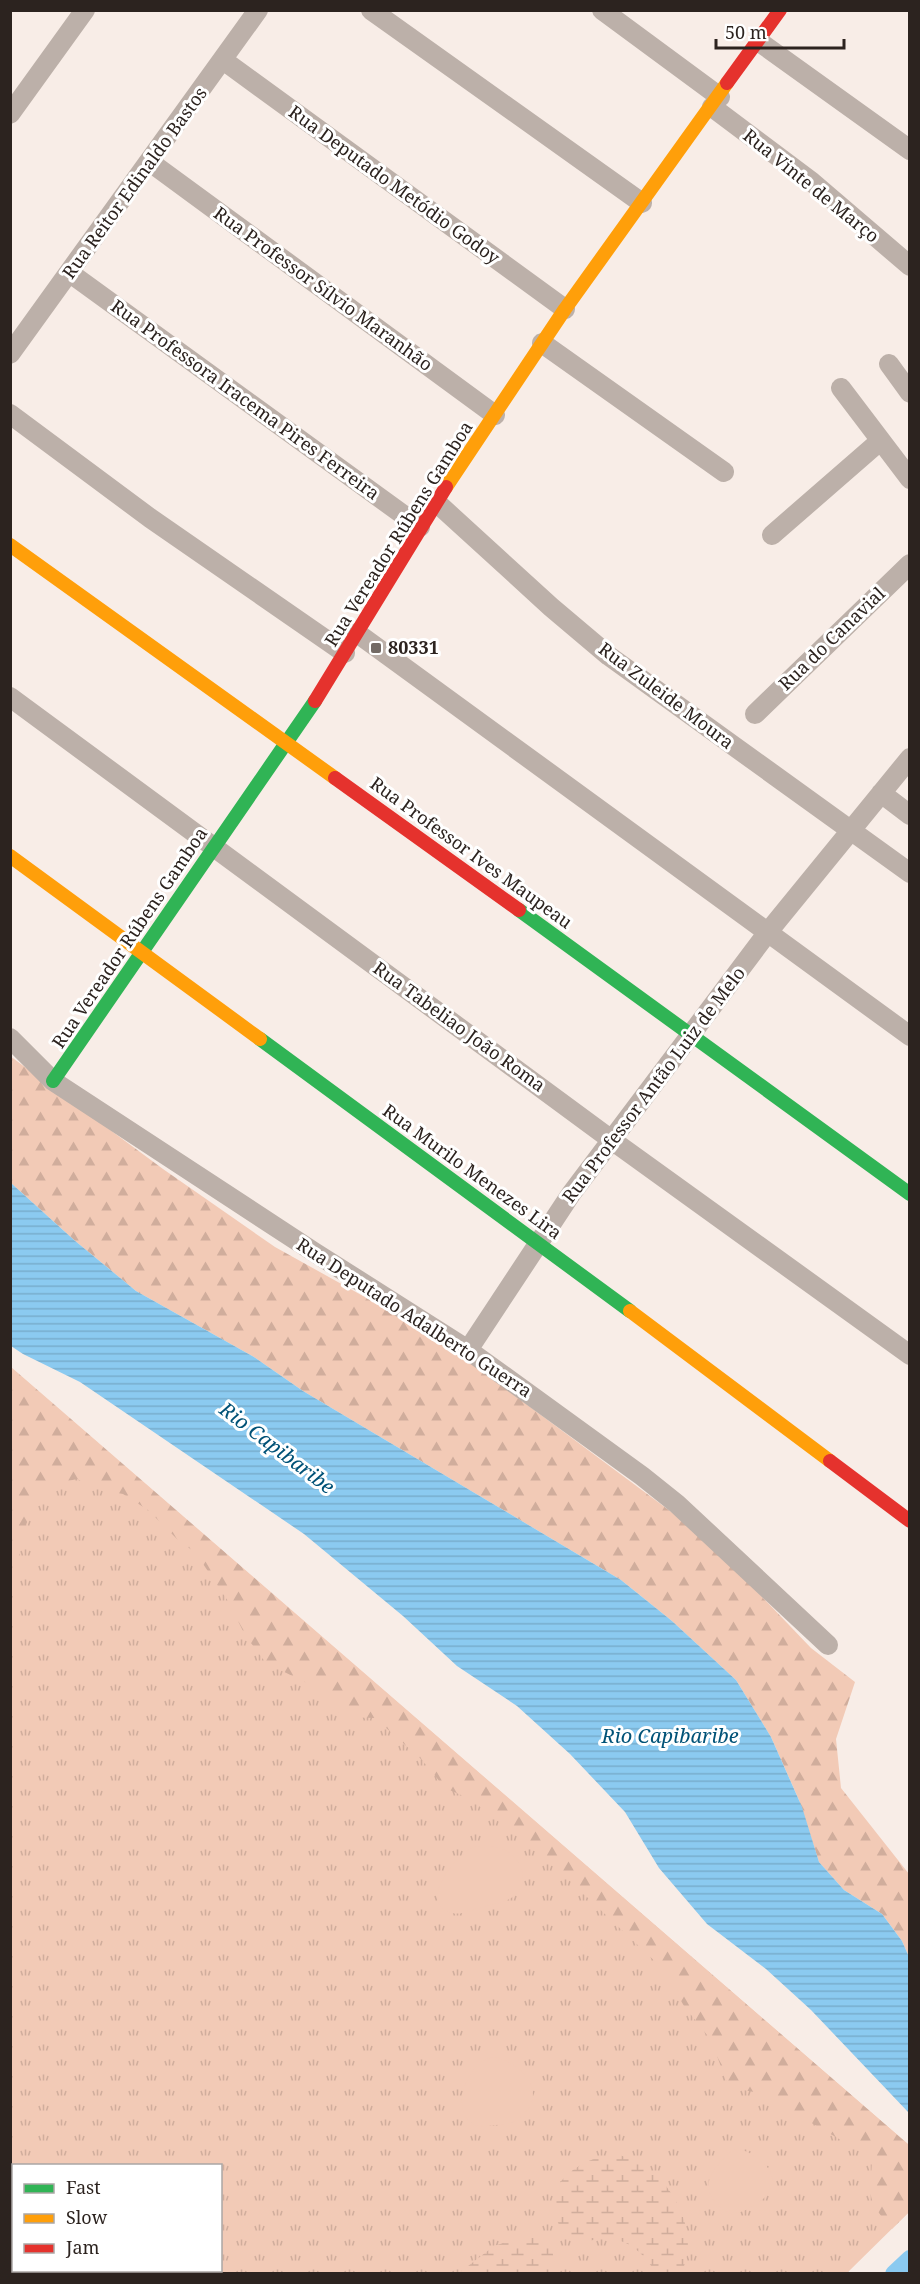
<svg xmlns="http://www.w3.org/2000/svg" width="920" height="2284" viewBox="0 0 920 2284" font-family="'Noto Serif',serif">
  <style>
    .grass { fill: url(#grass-tufts); fill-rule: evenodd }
    .forest { fill: url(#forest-firs) }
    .wetland { fill: url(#wetland-marsh) }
    .green { fill: #f2cab6 }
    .water { fill: url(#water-rules) }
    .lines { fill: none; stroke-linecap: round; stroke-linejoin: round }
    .canal { stroke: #8bcaf0; stroke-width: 18 }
    .street { stroke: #bcb0a9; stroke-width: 20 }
    .fast { stroke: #30b455; stroke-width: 14 }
    .slow { stroke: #ff9f0a; stroke-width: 14 }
    .jam { stroke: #e5322d; stroke-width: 14 }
    .poi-dot { fill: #736a65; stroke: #fff; stroke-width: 2 }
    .labels { text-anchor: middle; stroke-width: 6; stroke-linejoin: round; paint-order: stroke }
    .street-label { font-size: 18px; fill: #2c231f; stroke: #fff }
    .poi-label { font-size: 18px; font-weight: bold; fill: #2c231f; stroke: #fff; text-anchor: start }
    .water-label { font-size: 20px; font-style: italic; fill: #005277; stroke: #fff }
  </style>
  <defs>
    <pattern id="grass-tufts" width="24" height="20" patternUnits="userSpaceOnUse" patternTransform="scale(1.5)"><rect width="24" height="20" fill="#f2cab6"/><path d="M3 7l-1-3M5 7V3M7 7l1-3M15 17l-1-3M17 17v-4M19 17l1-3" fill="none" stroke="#d0ad9c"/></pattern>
    <pattern id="forest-firs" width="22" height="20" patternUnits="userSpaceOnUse" patternTransform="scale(1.5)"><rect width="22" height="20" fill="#f2cab6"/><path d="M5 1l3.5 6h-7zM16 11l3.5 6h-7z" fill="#d0ad9c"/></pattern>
    <pattern id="wetland-marsh" width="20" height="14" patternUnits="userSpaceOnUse" patternTransform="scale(1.5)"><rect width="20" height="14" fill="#f2cab6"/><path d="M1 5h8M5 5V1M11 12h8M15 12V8" fill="none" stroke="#d0ad9c"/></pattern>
    <pattern id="water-rules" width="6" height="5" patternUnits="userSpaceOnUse" patternTransform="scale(1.5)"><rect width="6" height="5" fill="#8bcaf0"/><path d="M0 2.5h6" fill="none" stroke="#78adcd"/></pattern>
  </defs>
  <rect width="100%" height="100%" fill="#f8ede7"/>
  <path class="grass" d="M10,1367l899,778v67l-62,61h-836zM14,2166h206v104h-206z"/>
  <path class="forest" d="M10,1056l153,113 112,78 106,59 94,60 230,171 106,111 44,34 -19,57 5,49 68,86v83l-7,-16 -20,-27 -38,-24 -25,-28 -20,-62 -28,-63 -35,-57 -64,-59 -51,-41 -318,-189 -49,-34 -118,-66 -62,-51 -63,-57z
    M11,1367l898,778v67l-17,17c-28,-33 -21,-30 -20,-71l-76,-44 -20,-18 -39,-7 -11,-9 -15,-40 -27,-34 -22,-38 -111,-105 -81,-64 -25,-11 -23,-28 -47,-42 -33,-1 -19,-26 -57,-28 -21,-28 -17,-34 -33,-49 -15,-10 -32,-32 -25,-16 -21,-4 -25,-11 -22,5 -17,17 -15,29 -4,30 -8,8z
    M13,2255l1,15 40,1 -2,2h-41v-16z"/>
  <path class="wetland" d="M620,2155c14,6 29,12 40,24 23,25 37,63 21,94h-25c-15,-24 -33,-39 -63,-33 -7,2 -11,5 -18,2 -5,-2 -10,-7 -13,-12 -13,-21 -11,-45 11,-60 16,-11 28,-15 47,-15z
    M527,2235c24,5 30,16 25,38h-93l35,-27z"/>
  <path class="green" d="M487,1845c7,2 13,3 18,5 18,9 25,33 9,46 -10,8 -24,8 -36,12 -8,3 -17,7 -26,5 -36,-8 3,-58 22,-66 4,-1 9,-1 13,-2z
    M495,2057c30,7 55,39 23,62 -6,5 -15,5 -22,6 -9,1 -19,3 -26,-3 -19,-15 -2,-63 25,-65z
    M739,2149c21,6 48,28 24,50 -7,6 -20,14 -29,14 -6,0 -12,-3 -16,-8 -15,-15 -11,-29 3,-43 6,-7 9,-12 18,-13z"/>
  <path class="water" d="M11,1183l63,57 62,51 118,66 49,34 318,189 51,41 64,59 35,57 31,70 17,55 25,28 38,24 20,27 7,16v156l-98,-103 -45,-41 -59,-45 -48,-56 -34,-56 -55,-58 -53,-48 -60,-40 -54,-50 -99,-82 -224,-152 -57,-28 -12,-8z"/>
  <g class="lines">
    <path class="canal" d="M894,2274l16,-15"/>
    <path class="street" d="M371,10l271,193
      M602,10l118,87
      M758,41l152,109
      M223,60l342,249
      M712,107l100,75 98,84
      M10,114l75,-104
      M150,162l345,253
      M70,273l350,254
      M542,343l182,129
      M10,354l248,-344
      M889,364l21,29
      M841,388l69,91
      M10,414l140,104 195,135
      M436,502l115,105 58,49 301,217
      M772,535l108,-94
      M357,633l553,403
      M10,697l603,444 297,214
      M755,714l155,-150
      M881,793l29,22
      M10,1038l43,43 261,171 154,98 174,126 35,28 151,141
      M468,1350l103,-156 197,-262 142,-174"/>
    <path class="fast" d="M519,910l391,284
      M260,1039l370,272
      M53,1081l262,-380"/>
    <path class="slow" d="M446,487l119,-178 162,-226
      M10,545l325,233
      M10,856l250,183
      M630,1311l200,150"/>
    <path class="jam" d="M727,83l53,-73
      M315,701l131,-214
      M335,778l184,132
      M830,1461l80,60"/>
  </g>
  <rect class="poi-dot" x="370" y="642" width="12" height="12" rx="3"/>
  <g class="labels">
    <g class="street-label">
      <text transform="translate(135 183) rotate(-54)" y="6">Rua Reitor Edinaldo Bastos</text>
      <text transform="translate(394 185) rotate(36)" y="6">Rua Deputado Metódio Godoy</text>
      <text transform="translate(811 186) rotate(39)" y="6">Rua Vinte de Março</text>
      <text transform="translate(323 289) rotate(36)" y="6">Rua Professor Sílvio Maranhão</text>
      <text transform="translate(245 400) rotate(36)" y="6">Rua Professora Iracema Pires Ferreira</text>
      <text transform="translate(399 534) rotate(-58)" y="6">Rua Vereador Rúbens Gamboa</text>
      <text transform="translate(832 639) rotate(-44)" y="6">Rua do Canavial</text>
      <text transform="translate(666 696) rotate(37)" y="6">Rua Zuleide Moura</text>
      <text transform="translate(471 853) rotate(36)" y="6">Rua Professor Ives Maupeau</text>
      <text transform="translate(130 938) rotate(-56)" y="6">Rua Vereador Rúbens Gamboa</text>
      <text transform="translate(459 1027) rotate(36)" y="6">Rua Tabeliao João Roma</text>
      <text transform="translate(654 1085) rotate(-53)" y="6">Rua Professor Antão Luiz de Melo</text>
      <text transform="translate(472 1172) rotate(36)" y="6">Rua Murilo Menezes Lira</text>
      <text transform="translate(414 1318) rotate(33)" y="6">Rua Deputado Adalberto Guerra</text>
    </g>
    <g class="poi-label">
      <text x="388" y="654">80331</text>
    </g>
    <g class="water-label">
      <text transform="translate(277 1448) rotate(37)" y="7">Rio Capibaribe</text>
      <text x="670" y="1743">Rio Capibaribe</text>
    </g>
  </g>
  <rect width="920" height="2284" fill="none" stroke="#2c231f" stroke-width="24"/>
  <rect x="12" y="2164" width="210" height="108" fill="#ffffff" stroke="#aba7a5" stroke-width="1.5"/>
  <rect x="24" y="2184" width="30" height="9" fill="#30b455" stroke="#aba7a5" stroke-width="1.5"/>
  <text x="66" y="2194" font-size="18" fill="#2c231f">Fast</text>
  <rect x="24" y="2214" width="30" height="9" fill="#ff9f0a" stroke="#aba7a5" stroke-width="1.5"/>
  <text x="66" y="2224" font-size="18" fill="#2c231f">Slow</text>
  <rect x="24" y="2244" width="30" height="9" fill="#e5322d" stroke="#aba7a5" stroke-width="1.5"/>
  <text x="66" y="2254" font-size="18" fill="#2c231f">Jam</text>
  <path d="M716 39v9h128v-9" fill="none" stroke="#2c231f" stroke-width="3"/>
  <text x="725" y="39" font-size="18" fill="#2c231f" stroke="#ffffff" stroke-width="4.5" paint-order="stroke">50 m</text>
</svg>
